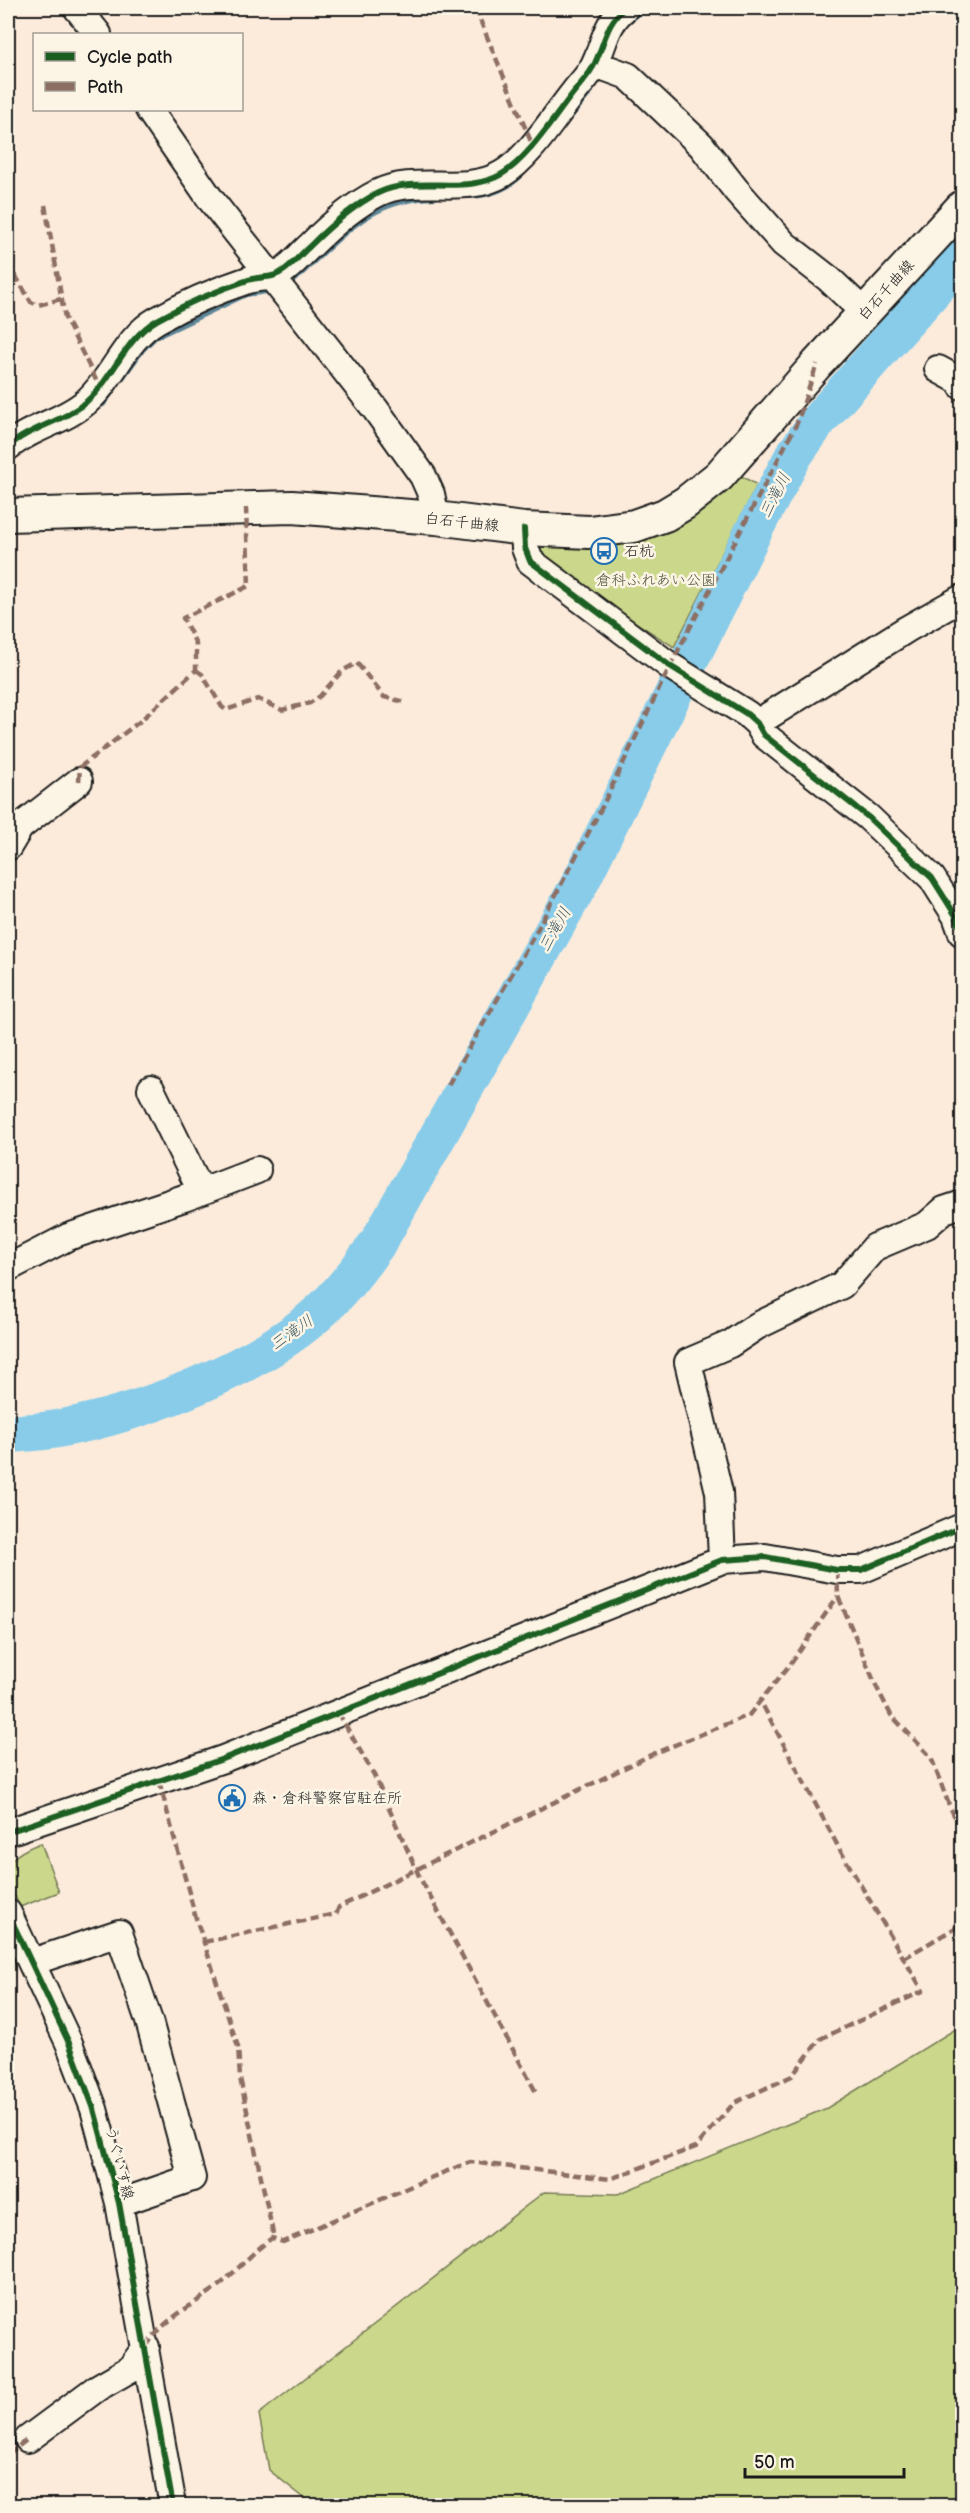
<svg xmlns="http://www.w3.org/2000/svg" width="970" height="2513" viewBox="0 0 970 2513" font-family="'Balsamiq Sans','Klee One',sans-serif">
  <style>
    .green { fill: #cbd88b; stroke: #747a54; stroke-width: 1.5 }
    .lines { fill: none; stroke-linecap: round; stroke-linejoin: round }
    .stream { stroke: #5d8698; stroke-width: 6 }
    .river { stroke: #88ccea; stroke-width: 38 }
    .minor-casing { stroke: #1c1c1c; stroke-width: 30 }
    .major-casing { stroke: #1c1c1c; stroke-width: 36 }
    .minor { stroke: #fcf5e5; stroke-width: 26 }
    .major { stroke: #fcf5e5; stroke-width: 32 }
    .quiet { stroke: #8d6e63; stroke-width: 4.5; stroke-dasharray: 9 4.5; stroke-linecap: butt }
    .cycleway-casing { stroke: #fcf5e5; stroke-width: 10 }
    .cycleway { stroke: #1b5e20; stroke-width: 6 }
    .labels { text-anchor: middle; stroke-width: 5; stroke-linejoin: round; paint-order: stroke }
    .street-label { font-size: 15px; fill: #1c1c1c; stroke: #fcf5e5 }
    .poi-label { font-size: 15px; fill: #1c1c1c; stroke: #fcf5e5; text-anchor: start }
    .park-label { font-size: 15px; fill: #51543d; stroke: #fcf5e5 }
    .water-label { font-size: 16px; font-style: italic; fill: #425a64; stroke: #fcf5e5 }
  </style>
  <rect width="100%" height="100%" fill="#fcebdb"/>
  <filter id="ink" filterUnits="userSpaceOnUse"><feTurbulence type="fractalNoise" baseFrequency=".0167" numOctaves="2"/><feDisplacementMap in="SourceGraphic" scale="12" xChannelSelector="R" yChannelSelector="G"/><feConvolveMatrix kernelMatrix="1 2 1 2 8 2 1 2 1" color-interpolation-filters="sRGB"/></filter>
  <g filter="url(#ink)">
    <path class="green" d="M738,474l19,11 -83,162 -69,-44 -64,-46 -6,-13z
      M41,1843l18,49 -39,15c-17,-35 -20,-49 21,-64z
      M962,2025v480h-649l-44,-35 -10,-56 285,-222 74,2 209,-86z"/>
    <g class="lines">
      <path class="stream" d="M629,21l16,-13
        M571,116l20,-25
        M470,196c19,-1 38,-7 52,-22
        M286,284c12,-5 22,-18 32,-27 37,-35 64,-59 117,-60
        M122,378l20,-28 13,-13 91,-43 28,-4
        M103,404l11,-15"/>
      <path class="river" d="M8,1434c16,-1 33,-2 49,-5 84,-15 205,-62 267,-121 21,-20 38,-43 55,-67l201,-358 175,-355 39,-73 24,-34 144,-163"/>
      <defs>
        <path id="minor" d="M77,8l21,26
          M595,64l33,12 73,69 35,45 48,54 45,35 36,34
          M149,110l62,90 165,210 47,66 8,18 5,24
          M938,369l20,11 4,6
          M8,447c22,-20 55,-25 78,-45 28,-24 38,-63 71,-82 28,-16 61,-30 91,-40 12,-4 25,-1 35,-9 10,-7 18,-17 27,-25 20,-20 42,-40 68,-53 38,-19 87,3 124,-19 27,-16 52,-57 72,-82 7,-9 17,-19 21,-29 10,-21 11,-40 30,-55
          M524,529l1,19 5,13 140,105 77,48 10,9 7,12 104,82 64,61 24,38 6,17
          M757,723l150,-94 55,-31
          M8,847l12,-20 59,-46
          M151,1089l50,102
          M8,1268l60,-31 116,-39 73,-28
          M722,1560l-3,-68 -31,-130 42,-18 27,-18 85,-41 33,-38 52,-22 17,-15 18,-6
          M8,1832l215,-73 499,-199 43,-3 72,13h24l101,-43
          M8,1913l61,130 25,66 25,94 54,303
          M32,1962l87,-29 30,88 43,157 -73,25
          M28,2439l69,-51 33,-19 16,-22"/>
        <path id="major" d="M8,515l284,-8 144,11 88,11 65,3 45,-6 31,-11 20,-12 34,-27 98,-112 145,-157"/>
      </defs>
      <use href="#minor" class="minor-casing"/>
      <use href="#major" class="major-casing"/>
      <use href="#minor" class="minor"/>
      <use href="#major" class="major"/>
      <path class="quiet" d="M475,8l57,136
        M45,205l20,113 35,70
        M8,263l23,39 7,3 23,-6
        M196,670l6,4 20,33 4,3 32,-11 24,11 28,-7 10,-7 22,-25 15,-8 27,34 21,5
        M79,781l1,-14 59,-45 57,-52v-26l-13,-26 66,-32 -3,-78
        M448,1085l87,-151 67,-127 68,-141 127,-243 20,-59
        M837,1570l1,26 39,92 14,27 40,42 18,48 13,26
        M338,1712l36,63 46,103 117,216
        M159,1781l36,134 43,132 2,31 34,160
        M204,1942l132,-28 3,-7 316,-154 94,-38 43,-53 46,-66
        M904,1958l58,-34
        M146,2347c19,-31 50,-42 77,-65 17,-15 31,-31 49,-44l11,4 147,-64 40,-16 140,17 86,-32 38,-44 58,-27 28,-37 103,-48 -83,-141 -79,-148
        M8,2454l20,-15"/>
      <defs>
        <path id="cycleway" d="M8,447c22,-20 55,-25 78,-45 28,-24 38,-63 71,-82 28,-16 61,-30 91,-40 12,-4 25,-1 35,-9 10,-7 18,-17 27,-25 20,-20 42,-40 68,-53 38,-19 87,3 124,-19 27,-16 52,-57 72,-82 7,-9 17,-19 21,-29 10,-21 11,-40 30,-55
          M524,529l1,19 5,13 140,105 77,48 10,9 7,12 104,82 64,61 24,38 6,17
          M8,1832l215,-73 499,-199 43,-3 72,13h24l101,-43
          M8,1913l61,130 25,66 25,94 54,303"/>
      </defs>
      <use href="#cycleway" class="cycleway-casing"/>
      <use href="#cycleway" class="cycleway"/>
    </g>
  </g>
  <defs>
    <symbol id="bus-ring" viewBox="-11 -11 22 22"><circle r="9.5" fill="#fcf5e5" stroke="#1f6fb2" stroke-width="1.5"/><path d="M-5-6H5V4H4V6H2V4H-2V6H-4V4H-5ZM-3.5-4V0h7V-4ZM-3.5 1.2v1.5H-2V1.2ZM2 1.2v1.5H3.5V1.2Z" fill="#1f6fb2"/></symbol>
    <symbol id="civic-ring" viewBox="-11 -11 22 22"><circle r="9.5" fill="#fcf5e5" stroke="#1f6fb2" stroke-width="1.5"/><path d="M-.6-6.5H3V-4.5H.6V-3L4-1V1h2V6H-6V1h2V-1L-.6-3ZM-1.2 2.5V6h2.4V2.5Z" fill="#1f6fb2"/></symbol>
  </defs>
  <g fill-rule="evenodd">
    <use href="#bus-ring" x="589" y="536" width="30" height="30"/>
    <use href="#civic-ring" x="217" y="1783" width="30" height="30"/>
  </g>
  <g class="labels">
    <g class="street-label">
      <text transform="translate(886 290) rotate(-48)" y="5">白石千曲線</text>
      <text transform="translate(462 522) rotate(6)" y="5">白石千曲線</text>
      <text transform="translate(120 2163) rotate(76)" y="5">うぐいす線</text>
    </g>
    <g class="poi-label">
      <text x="624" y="556">石杭</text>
      <text x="252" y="1803">森・倉科警察官駐在所</text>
    </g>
    <g class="park-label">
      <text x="656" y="585">倉科ふれあい公園</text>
    </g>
    <g class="water-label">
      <text transform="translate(774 495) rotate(-63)" y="6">三滝川</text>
      <text transform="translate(554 929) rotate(-61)" y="6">三滝川</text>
      <text transform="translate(291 1332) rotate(-35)" y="6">三滝川</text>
    </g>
  </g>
  <rect width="970" height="2513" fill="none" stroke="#fcf5e5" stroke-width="30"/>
  <rect x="15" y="15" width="940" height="2483" fill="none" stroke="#1c1c1c" stroke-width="2" filter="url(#ink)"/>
  <rect x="33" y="33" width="210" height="78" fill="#fcf5e5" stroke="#a29e95" stroke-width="1.5"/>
  <rect x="45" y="52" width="30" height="9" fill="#1b5e20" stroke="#a29e95" stroke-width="1.5"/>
  <text x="87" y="63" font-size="18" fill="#1c1c1c">Cycle path</text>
  <rect x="45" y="82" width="30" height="9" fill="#8d6e63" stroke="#a29e95" stroke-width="1.5"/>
  <text x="87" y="93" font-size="18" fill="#1c1c1c">Path</text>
  <path d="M745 2468v9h159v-9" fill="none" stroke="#1c1c1c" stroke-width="3"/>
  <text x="754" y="2468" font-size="18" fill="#1c1c1c" stroke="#fcf5e5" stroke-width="4.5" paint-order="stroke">50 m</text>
</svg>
